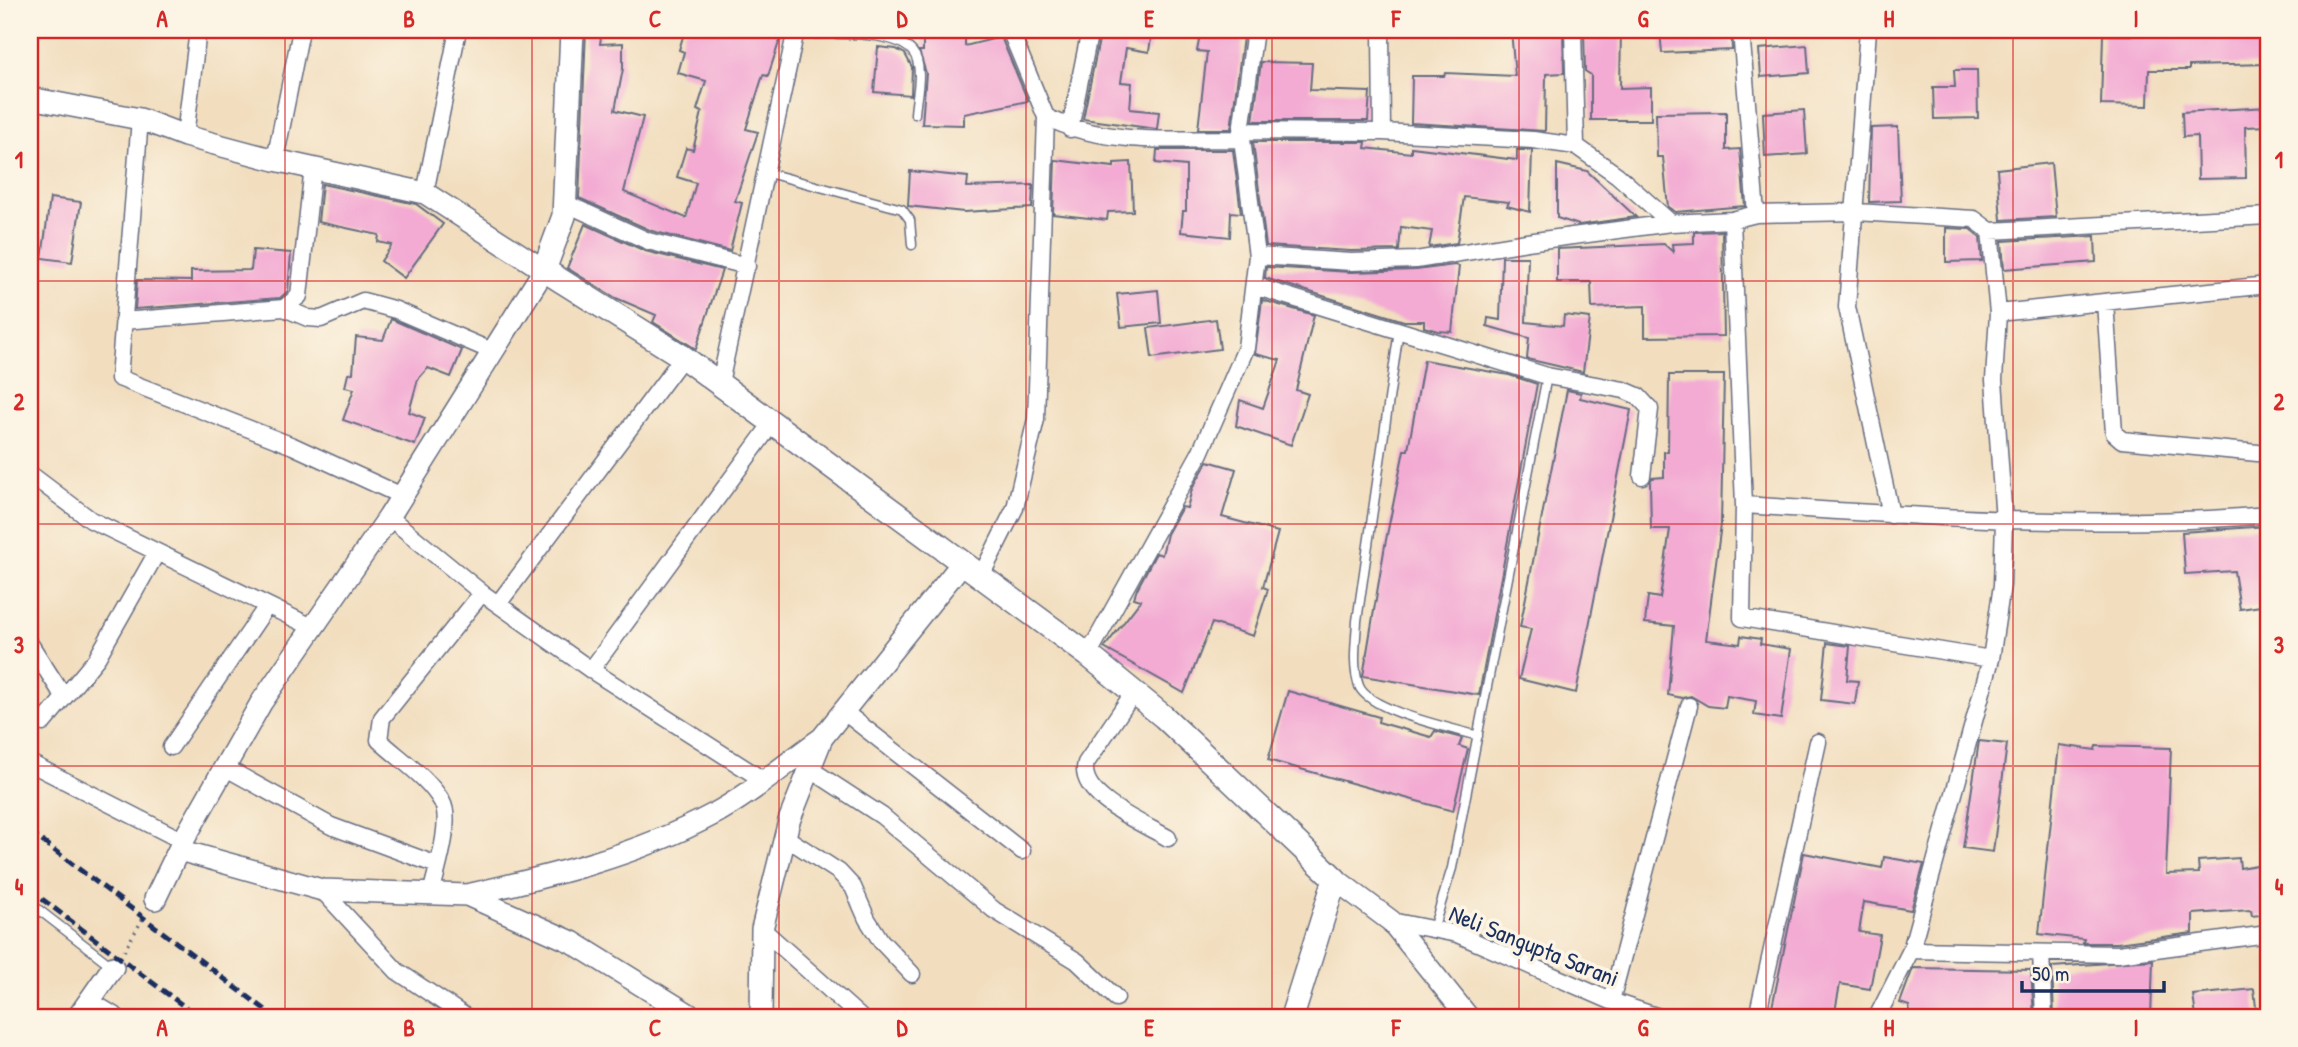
<svg xmlns="http://www.w3.org/2000/svg" width="2298" height="1047" viewBox="0 0 2298 1047" font-family="'Patrick Hand',sans-serif">
  <style>
    .building { fill: #f3aad3 }
    .lines { fill: none; stroke-linecap: round; stroke-linejoin: round }
    .service-casing { stroke: #666c80; stroke-width: 11 }
    .minor-casing { stroke: #666c80; stroke-width: 19 }
    .tertiary-casing { stroke: #666c80; stroke-width: 24 }
    .secondary-casing { stroke: #666c80; stroke-width: 26 }
    .path { stroke: #666c80; stroke-width: 3.5; stroke-dasharray: 2 5; stroke-linecap: butt }
    .service { stroke: #fff; stroke-width: 8 }
    .minor { stroke: #fff; stroke-width: 16 }
    .tertiary { stroke: #fff; stroke-width: 21 }
    .secondary { stroke: #fff; stroke-width: 23 }
    .rail { stroke: #1b2f5e; stroke-width: 5; stroke-dasharray: 10 5; stroke-linecap: butt }
    .grid { fill: none; stroke: #d62828; stroke-width: 2; stroke-opacity: 0.55 }
    .labels { text-anchor: middle; stroke-width: 7; stroke-linejoin: round; paint-order: stroke }
    .street-label { font-size: 24px; fill: #1b2f5e; stroke: #fcf5e5 }
    .neatline { fill: none; stroke: #d62828; stroke-width: 2.5 }
    .grid-label { font-size: 23px; text-anchor: middle; font-weight: bold; fill: #d62828 }
  </style>
  <rect width="100%" height="100%" fill="#fcf5e5"/>
  <filter id="ink" filterUnits="userSpaceOnUse"><feTurbulence type="fractalNoise" baseFrequency=".0143" numOctaves="2"/><feDisplacementMap in="SourceGraphic" scale="14" xChannelSelector="R" yChannelSelector="G"/><feConvolveMatrix kernelMatrix="1 2 1 2 8 2 1 2 1" color-interpolation-filters="sRGB"/></filter>
  <filter id="wash" filterUnits="userSpaceOnUse"><feTurbulence type="fractalNoise" baseFrequency=".00686" numOctaves="4" result="noise"/><feDisplacementMap in="SourceGraphic" scale="28" xChannelSelector="R" yChannelSelector="G"/><feGaussianBlur stdDeviation="1.57" result="paint"/><feColorMatrix in="noise" values="0 0 0 0 0 0 0 0 0 0 0 0 0 0 0 0 0 1.4 0 .05"/><feComposite in="paint" operator="in"/></filter>
  <g filter="url(#wash)">
    <rect width="100%" height="100%" fill="#f2debf"/>
    <g id="blocks">
      <path class="building" d="M586,30h16l-2,14 23,-1v26l-8,41 28,7 -19,75 62,26 10,-35 -19,-6 9,-29 7,2 9,-38 -5,-2 9,-29 -28,-8 6,-21 -5,-2 6,-20h98l-15,46 -5,-1 -17,54 12,3 -23,69 7,2 -12,48 -78,-20 -73,-33z
        M923,30h42v16l36,-9 27,64 -64,13v11l-42,-1 4,-51 -7,-22h4z
        M1101,30h51l-3,22 -23,-4 -5,34 11,1 -2,26 29,3 -2,17 -74,-10z
        M1201,30h43l-13,99h-33l9,-77 -10,-1z
        M1511,30h52l1,43 -18,1 -1,57 -134,-8 1,-47h32l1,-3 70,3z
        M1584,30h37l-1,58 31,-1v33h-60v-45l-6,-4z
        M1660,30l71,1 1,19 -70,3z
        M2103,35l165,1v28l-79,2v4h-40l-1,36 -47,-1z
        M1807,45l2,28 -48,4 -2,-28z
        M878,47l18,2 9,5 7,13 -1,28 -37,-3z
        M1261,62l51,1 -2,27 60,2 -2,29h-115z
        M1954,70h23l1,48 -44,1 -1,-32h22z
        M2268,107v19l-23,1 1,51 -48,1 -1,-43 -14,1 -1,-25z
        M1804,110l3,44 -42,3 -2,-44z
        M1726,112v38l14,-1 5,57 -70,6 -7,-5 -5,-50h-6l-1,-44z
        M1898,127l3,74 -32,1 2,-74z
        M1253,142h113l-1,6 46,5v-6l106,13v-10h15l-2,62 -23,-6 2,-4 -45,-5 -7,46 -28,4 3,-16 -31,-4 -2,23 -48,1 -85,-5z
        M1157,150h76l8,63 -10,-1 -1,25 -49,-5 2,-21h3v-45l-30,-3z
        M1055,160l59,7v-4l17,-1 2,49 -25,1 -1,8 -54,-6z
        M2051,163l5,54 -55,3 -4,-51z
        M1557,164l30,7 49,46 -57,8 -22,-7z
        M910,171l58,6 -1,10 66,-2 -1,23 -68,4 -56,-6z
        M322,184l94,20 27,20 -39,54 -23,-17 11,-16 -14,-3 1,-7 -61,-13z
        M50,198l31,4 -9,60 -30,-4z
        M585,224l60,27 77,19 -26,79 -43,-27 3,-7 -40,-17 -49,-30z
        M1946,228l24,1 10,8 2,24 -36,1z
        M1722,231l2,105 -79,1v-31l-53,2 -1,-26h-34v-33l107,-5 9,8 -1,-8 22,-1v-11z
        M2095,236l1,26 -92,7 -2,-28z
        M253,250l38,3 -3,38 -8,7 -145,11 2,-29 54,1v-10l60,-1z
        M1502,257h26l-2,65 37,4 1,-11 26,3 -7,54 -56,-13 2,-21 -42,-12 1,-8 12,2z
        M1454,265l5,1 -7,66 -14,-1 -14,-4v-6h-20l-139,-43 1,-11 85,5 65,-2z
        M1158,290l3,33 -40,4 -4,-33z
        M1262,300l52,15 -18,75 12,4 -17,51 -55,-19 4,-26 23,8 17,-48 -25,-6z
        M391,319l71,31 -11,27 -23,-9 -10,11 -9,33 16,6 -10,27 -72,-25 11,-31 -9,-2 3,-13 5,-1 3,-36 27,3z
        M1216,319l4,30 -68,9 -4,-30z
        M1424,360l85,15 28,9 -58,311 -116,-19 22,-131 19,-95h4z
        M1669,375h55l-3,149 -15,116 34,4 1,-8 20,3 -1,5 31,5 -10,70 -27,-4 2,-14 -29,-5 -2,12 -17,-2 -17,-10 -9,2 -14,-3 6,-69 -29,-3 3,-27 12,2 10,-69h-19l-1,-47 2,-4 12,-1v-25h4z
        M1567,390l14,3 -1,5 51,12 -55,283 -57,-14 12,-50 -11,-2z
        M1208,461l28,8 -14,48 56,15 -15,55 5,2 -15,47 -41,-13 -28,70 -80,-45 37,-48 -7,-2 3,-9 19,-36 6,2 5,-21 15,-27 5,1 5,-19z
        M2268,526v79l-28,4 -6,-38 -49,3 -3,-42z
        M1827,643l23,3 -3,34 11,1 -3,23 -34,-4z
        M1288,691l91,26 -1,5 53,15 4,-6 27,7 -3,8 9,3 -15,62 -185,-51z
        M1979,741l28,3 -14,108 -30,-4z
        M2059,745l36,5 1,-4 75,2 -5,126 33,-1 -1,-12 41,-3 1,10 28,-5v51l-16,2 -1,-6 -58,4v19l-76,10h-34l1,-4 -45,-5z
        M1804,853l78,15 2,-11 40,7 -13,46 -47,-8 -5,30 21,3 -10,54 -30,-5 -6,33h-64z
        M2153,960l-2,57h-97l-2,-50z
        M1913,968l118,2 3,47h-125v-11l-9,-3z
        M2254,989l3,28h-61l-3,-22z"/>
    </g>
  </g>
  <g filter="url(#ink)">
    <use href="#blocks" fill-opacity="0" stroke="#666c80" stroke-width="2"/>
    <g class="lines">
      <defs>
        <path id="service" d="M795,34c29,1 112,-8 122,26 5,16 -1,38 -2,54
          M768,173l134,36 8,11 2,25
          M1399,330l-42,291c-1,21 -5,45 2,65 10,25 93,42 119,50
          M30,903l83,64
          M1433,929l19,-61 95,-492"/>
        <path id="minor" d="M1010,30l36,87c58,29 133,22 196,22
          M1381,30l1,102
          M1573,30l3,116
          M1741,30l15,184
          M1868,30l-21,277 44,208
          M140,119l-21,259 174,68 109,50
          M1070,129l20,-99
          M1241,131l141,1 151,8 43,6 41,29 54,48
          M185,136l13,-106
          M275,160l26,-130
          M425,193l33,-163
          M565,203l83,38 99,25
          M1732,220l12,285 -2,113 249,41
          M1990,231l278,-15
          M1257,256l94,6 65,-2 111,-18 144,-19 61,-3 24,-6 100,-2 118,7 16,12 8,82 -4,67 10,141 -2,64 -11,74 -80,291 -34,67
          M1254,286l293,90 77,14 14,6 12,13 -8,67
          M2105,302l9,131 8,7 146,14
          M284,308l24,10 13,1 42,-18 33,9 98,42
          M1998,313l270,-28
          M123,321l161,-13 15,-12 14,-129
          M720,383l76,-353
          M30,474l61,46 223,108
          M1744,505c175,11 349,25 524,10
          M389,517l93,76 109,77 172,110
          M981,576l34,-68 21,-89 10,-302
          M498,604l185,-247
          M30,644l34,53
          M1088,655l112,-202 46,-105 11,-92 -16,-125 14,-101
          M591,670l182,-248
          M1134,692l-48,71c-10,33 58,61 82,75
          M843,711l179,140
          M30,713l13,10 54,-65 59,-104
          M171,747l96,-141
          M30,763l153,78
          M226,768l105,58 106,39
          M810,769l72,47 112,94 83,51 39,37
          M785,837l54,35 14,15 14,32 14,22 31,33
          M322,890l75,81 69,46
          M431,894c5,-22 22,-73 11,-92 -13,-24 -44,-44 -63,-62l3,-22 100,-125
          M1391,921l66,13 154,67 48,16
          M762,929l98,88
          M1911,950l207,4 150,-20
          M2041,953l3,64
          M89,1000l28,17
          M1611,1001l78,-295
          M1757,1017l61,-275"/>
        <path id="tertiary" d="M30,98l110,21 45,17 90,24 150,33 119,77 -155,247 -128,186 -78,138 -28,58
          M179,850l143,40 145,5 105,47 121,75
          M1335,879l56,42 77,96
          M467,895c84,-19 168,-39 245,-80 38,-20 74,-52 110,-77
          M78,1017l35,-50
          M761,1017l1,-88 27,-108 33,-83 141,-176"/>
        <path id="secondary" d="M572,30l-8,186 -20,54 139,87 405,298 76,62 171,162 -43,138"/>
      </defs>
      <use href="#service" class="service-casing"/>
      <use href="#minor" class="minor-casing"/>
      <use href="#tertiary" class="tertiary-casing"/>
      <use href="#secondary" class="secondary-casing"/>
      <path class="path" d="M124,951l21,-36"/>
      <use href="#service" class="service"/>
      <use href="#minor" class="minor"/>
      <use href="#tertiary" class="tertiary"/>
      <use href="#secondary" class="secondary"/>
      <path class="rail" d="M30,832l245,185
        M30,890l168,127"/>
    </g>
  </g>
  <path class="grid" d="M285,30v987M532,30v987M779,30v987M1026,30v987M1272,30v987M1519,30v987M1766,30v987M2013,30v987M30,281h2238M30,524h2238M30,766h2238"/>
  <g class="labels">
    <g class="street-label">
      <text transform="translate(1534 946) rotate(22)" y="8">Neli Sangupta Sarani</text>
    </g>
  </g>
  <rect width="2298" height="1047" fill="none" stroke="#fcf5e5" stroke-width="77"/>
  <path d="M2022 981v10h142v-10" fill="none" stroke="#1b2f5e" stroke-width="3.5"/>
  <text x="2032" y="981" font-size="21" fill="#1b2f5e" stroke="#fcf5e5" stroke-width="5" paint-order="stroke">50 m</text>
  <rect x="38" y="38" width="2222" height="971" class="neatline"/>
  <g class="grid-label">
    <text x="162" y="27">A</text>
    <text x="409" y="27">B</text>
    <text x="655" y="27">C</text>
    <text x="902" y="27">D</text>
    <text x="1149" y="27">E</text>
    <text x="1396" y="27">F</text>
    <text x="1643" y="27">G</text>
    <text x="1889" y="27">H</text>
    <text x="2136" y="27">I</text>
    <text x="19" y="168">1</text>
    <text x="2279" y="168">1</text>
    <text x="19" y="410">2</text>
    <text x="2279" y="410">2</text>
    <text x="19" y="653">3</text>
    <text x="2279" y="653">3</text>
    <text x="19" y="895">4</text>
    <text x="2279" y="895">4</text>
    <text x="162" y="1036">A</text>
    <text x="409" y="1036">B</text>
    <text x="655" y="1036">C</text>
    <text x="902" y="1036">D</text>
    <text x="1149" y="1036">E</text>
    <text x="1396" y="1036">F</text>
    <text x="1643" y="1036">G</text>
    <text x="1889" y="1036">H</text>
    <text x="2136" y="1036">I</text>
  </g>
</svg>
